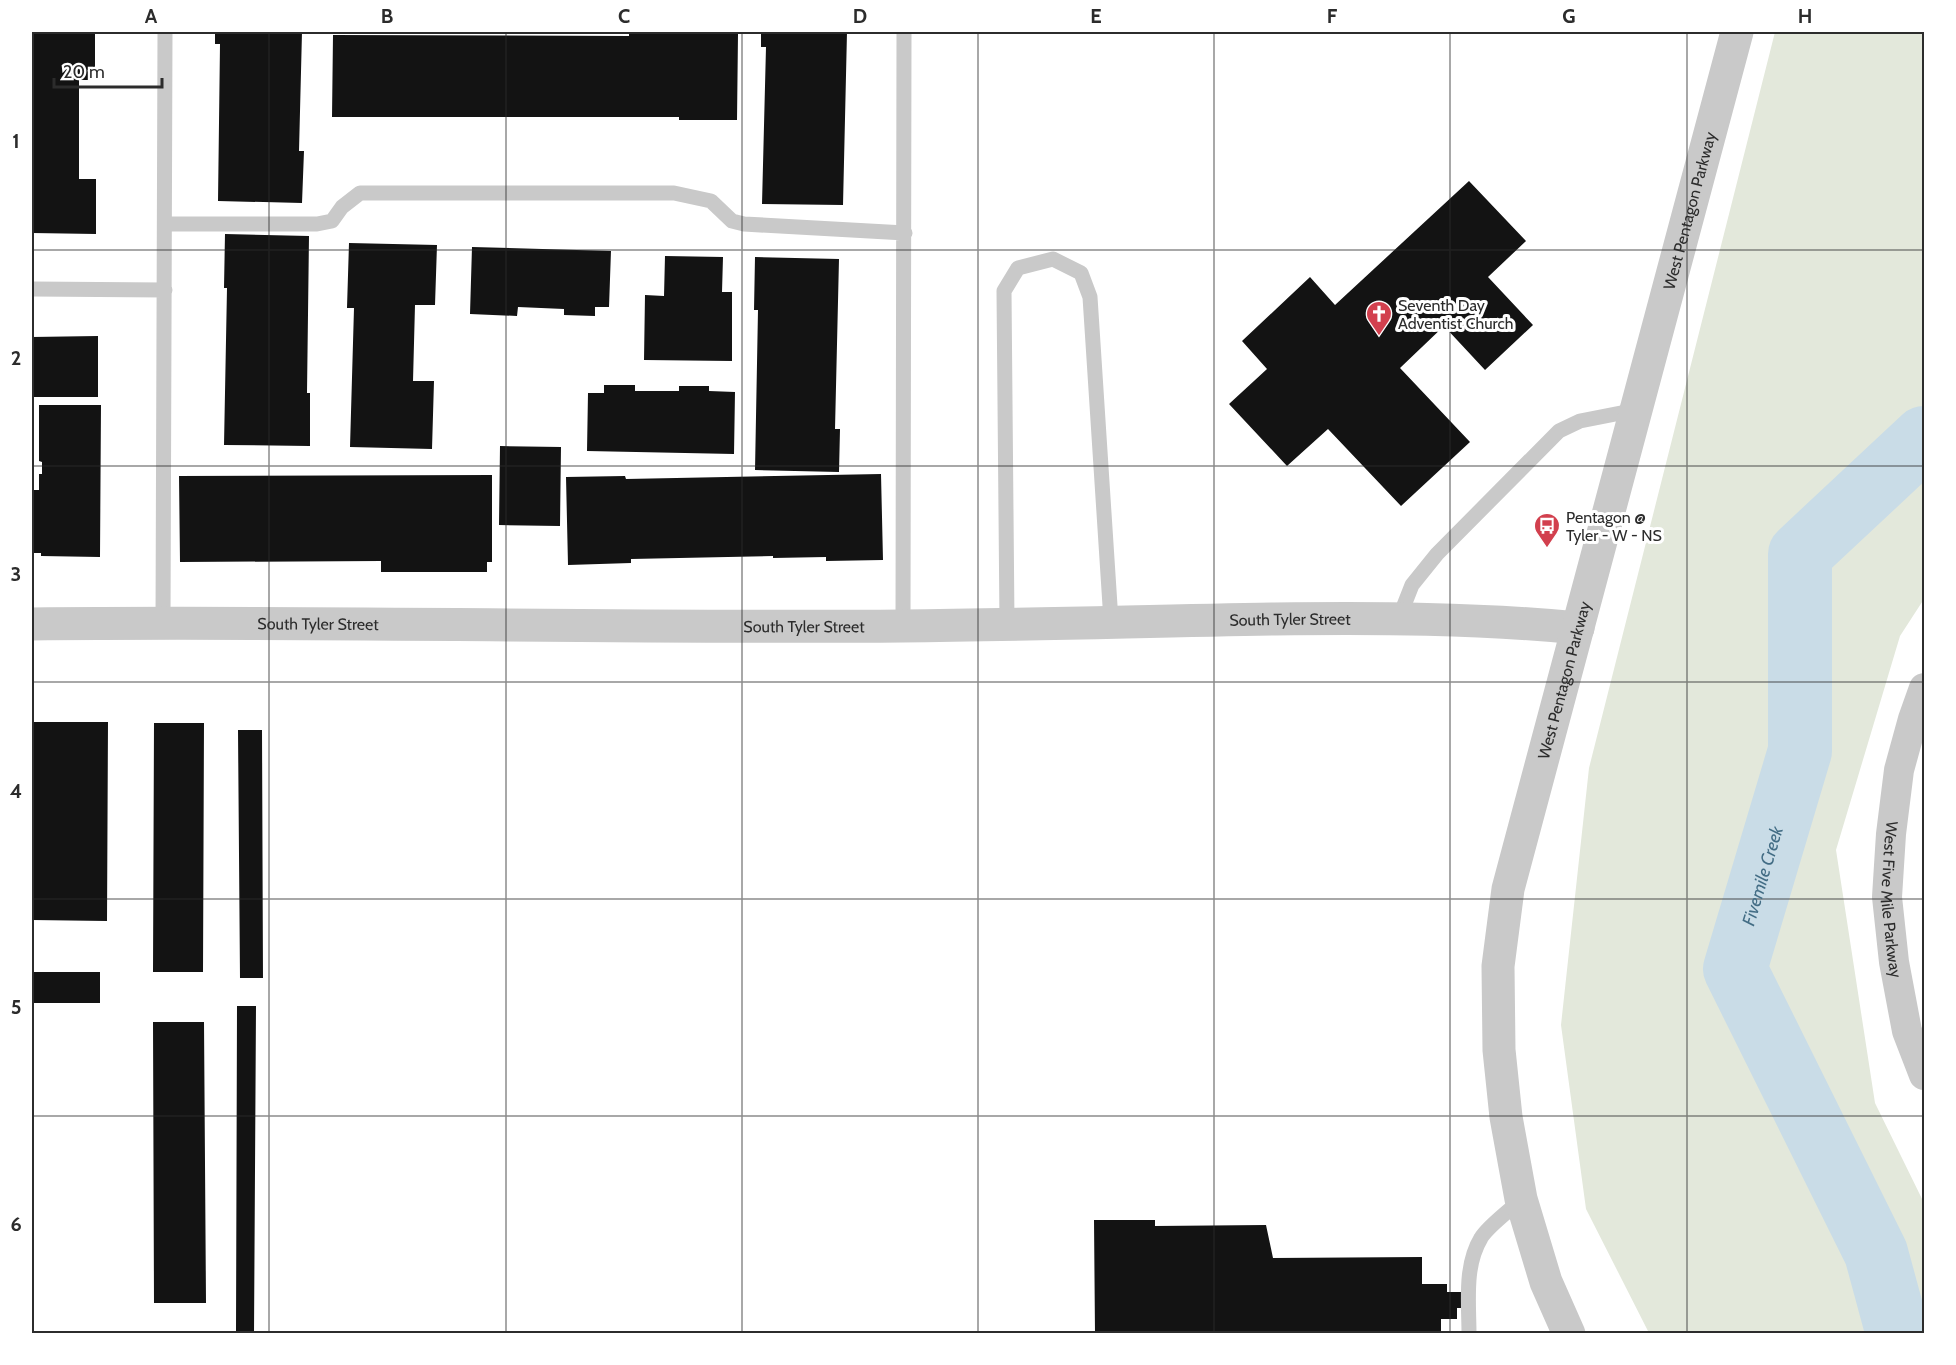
<svg xmlns="http://www.w3.org/2000/svg" width="1956" height="1365" viewBox="0 0 1956 1365" font-family="Cabin,sans-serif">
  <style>
    .green { fill: #e3e8db }
    .lines { fill: none; stroke-linecap: round; stroke-linejoin: round }
    .river { stroke: #c9dce7; stroke-width: 64 }
    .building { fill: #131313 }
    .service { stroke: #c9c9c9; stroke-width: 15 }
    .minor { stroke: #c9c9c9; stroke-width: 30 }
    .tertiary { stroke: #c9c9c9; stroke-width: 33 }
    .grid { fill: none; stroke: #2c2c2c; stroke-width: 1.5; stroke-opacity: 0.55 }
    .labels { text-anchor: middle; stroke-width: 6; stroke-linejoin: round; paint-order: stroke }
    .street-label { font-size: 16px; fill: #2c2c2c; stroke: #fff }
    .poi-label { font-size: 16px; fill: #2c2c2c; stroke: #fff; text-anchor: start }
    .water-label { font-size: 18px; font-style: italic; fill: #436d85; stroke: #fff }
    .neatline { fill: none; stroke: #2c2c2c; stroke-width: 2 }
    .grid-label { font-size: 20px; text-anchor: middle; font-weight: bold; fill: #2c2c2c }
  </style>
  <rect width="100%" height="100%" fill="#fff"/>
  <path class="green" d="M1775,32h149v567l-24,37 -64,214 39,253 49,100v130h-275l-63,-124 -25,-184 28,-257z"/>
  <g class="lines">
    <path class="river" id="s1" d="M1898,1334l-22,-81 -141,-284 65,-218v-197l124,-116"/>
  </g>
  <path class="building" d="M32,32h63v48h-16v99h17v55l-64,-1z
    M215,32h87l-3,119h5l-2,52 -84,-2 2,-157h-5z
    M761,32h86l-4,173 -81,-1 4,-157h-5z
    M629,33l109,1 -1,86h-58v-3h-347l1,-82 296,1z
    M1469,181l57,60 -38,36 45,48 -48,45 -41,-44 -44,42 70,74 -69,64 -73,-77 -41,37 -58,-62 38,-35 -25,-28 68,-64 25,28z
    M225,234l84,2 -2,157h3v53l-86,-1 3,-157h-3z
    M349,243l88,2 -2,60h-20l-2,76h21l-2,68 -82,-2 4,-139h-7z
    M472,247l139,4 -2,56h-14v9l-31,-1v-6l-46,-2 -1,9 -47,-2z
    M665,256l58,1 -1,35h10v69l-88,-1 1,-65 19,1z
    M755,257l84,2 -4,170h5l-1,43 -84,-2 3,-160h-4z
    M98,336v61h-66v-60z
    M604,385h31v6h44v-5h30v5l26,1 -1,62 -147,-3 1,-58h16z
    M39,405h62l-1,152 -59,-1v-3h-9v-63h7v-16h3v-12l-3,-1z
    M500,446l61,1 -1,79 -61,-1z
    M881,474l2,86 -57,1v-4l-53,1v-2l-142,3v4l-63,2 -2,-88 59,-1 1,3z
    M492,475v87h-5v10h-106v-11l-201,1 -1,-86z
    M32,722h76l-1,199 -75,-1z
    M154,723h50l-1,249h-50z
    M238,730h24l1,248h-23z
    M32,972h68v31h-68z
    M237,1006h19l-2,328h-18z
    M153,1022h51l2,281h-52z
    M1094,1220h61v6l111,-1 7,33 149,-1v27h25v8h15v16h-5v11h-16v15h-346z"/>
  <g class="lines">
    <path class="service" d="M165,224h152l15,-3 10,-14 18,-14h314l37,8 21,20 12,3 161,9
      M32,289l133,1
      M1399,618l13,-33 25,-31 122,-123 21,-10 56,-11
      M163,623l2,-591
      M1007,623l-3,-332 14,-23 35,-9 28,14 9,24 21,324
      M903,626l1,-594
      M1469,1334c0,-31 -5,-68 12,-96 6,-11 30,-29 40,-38"/>
    <path class="minor" id="s2" d="M1924,688l-11,31 -14,51 -8,64 -4,63 7,65 13,69 17,44"/>
    <g class="tertiary">
      <path id="s3" d="M32,624c290,-3 580,4 870,2 124,-1 249,-5 373,-7 102,-1 202,-1 303,9"/>
      <path id="s4" d="M1569,1334l-23,-52 -25,-83 -15,-82 -7,-67 -1,-84 10,-77 229,-857"/>
    </g>
  </g>
  <path class="grid" d="M269,32v1302M506,32v1302M742,32v1302M978,32v1302M1214,32v1302M1450,32v1302M1687,32v1302M32,250h1892M32,466h1892M32,682h1892M32,899h1892M32,1116h1892"/>
  <defs>
    <symbol id="church-pin" viewBox="-11 -11 22 30"><path d="M0 17L-7.5 6A9.5 9.5 0 1 1 7.5 6Z" fill="#d2404e" stroke="#fff"/><path d="M-1.2-6h2.4v3.5h3.3v2.4h-3.3V6h-2.4V-.1h-3.3v-2.4h3.3Z" fill="#fff"/></symbol>
    <symbol id="bus-pin" viewBox="-11 -11 22 30"><path d="M0 17L-7.5 6A9.5 9.5 0 1 1 7.5 6Z" fill="#d2404e" stroke="#fff"/><path d="M-5-6H5V4H4V6H2V4H-2V6H-4V4H-5ZM-3.5-4V0h7V-4ZM-3.5 1.2v1.5H-2V1.2ZM2 1.2v1.5H3.5V1.2Z" fill="#fff"/></symbol>
  </defs>
  <g fill-rule="evenodd">
    <use href="#church-pin" x="1364" y="299" width="30" height="40"/>
    <use href="#bus-pin" x="1532" y="511" width="30" height="40"/>
  </g>
  <g class="labels">
    <g class="street-label">
      <text dy="6" stroke="none"><textPath href="#s4" startOffset="1158">West Pentagon Parkway</textPath></text>
      <text dy="6" stroke="none"><textPath href="#s3" startOffset="1258">South Tyler Street</textPath></text>
      <text dy="6" stroke="none"><textPath href="#s3" startOffset="286">South Tyler Street</textPath></text>
      <text dy="6" stroke="none"><textPath href="#s3" startOffset="772">South Tyler Street</textPath></text>
      <text dy="6" stroke="none"><textPath href="#s4" startOffset="672">West Pentagon Parkway</textPath></text>
      <text dy="6" stroke="none"><textPath href="#s2" startOffset="216">West Five Mile Parkway</textPath></text>
    </g>
    <g class="poi-label">
      <text x="1398" y="311">Seventh Day<tspan x="1398" dy="18">Adventist Church</tspan></text>
      <text x="1566" y="523">Pentagon @<tspan x="1566" dy="18">Tyler - W - NS</tspan></text>
    </g>
    <g class="water-label">
      <text dy="6" stroke="none"><textPath href="#s1" startOffset="498">Fivemile Creek</textPath></text>
    </g>
  </g>
  <rect width="1956" height="1365" fill="none" stroke="#ffffff" stroke-width="66"/>
  <path d="M54 78v9h108v-9" fill="none" stroke="#2c2c2c" stroke-width="3"/>
  <text x="63" y="78" font-size="18" fill="#2c2c2c" stroke="#ffffff" stroke-width="4.5" paint-order="stroke">20 m</text>
  <rect x="33" y="33" width="1890" height="1299" class="neatline"/>
  <g class="grid-label">
    <text x="151" y="23">A</text>
    <text x="387" y="23">B</text>
    <text x="624" y="23">C</text>
    <text x="860" y="23">D</text>
    <text x="1096" y="23">E</text>
    <text x="1332" y="23">F</text>
    <text x="1569" y="23">G</text>
    <text x="1805" y="23">H</text>
    <text x="16" y="148">1</text>
    <text x="16" y="365">2</text>
    <text x="16" y="581">3</text>
    <text x="16" y="798">4</text>
    <text x="16" y="1014">5</text>
    <text x="16" y="1231">6</text>
  </g>
</svg>
